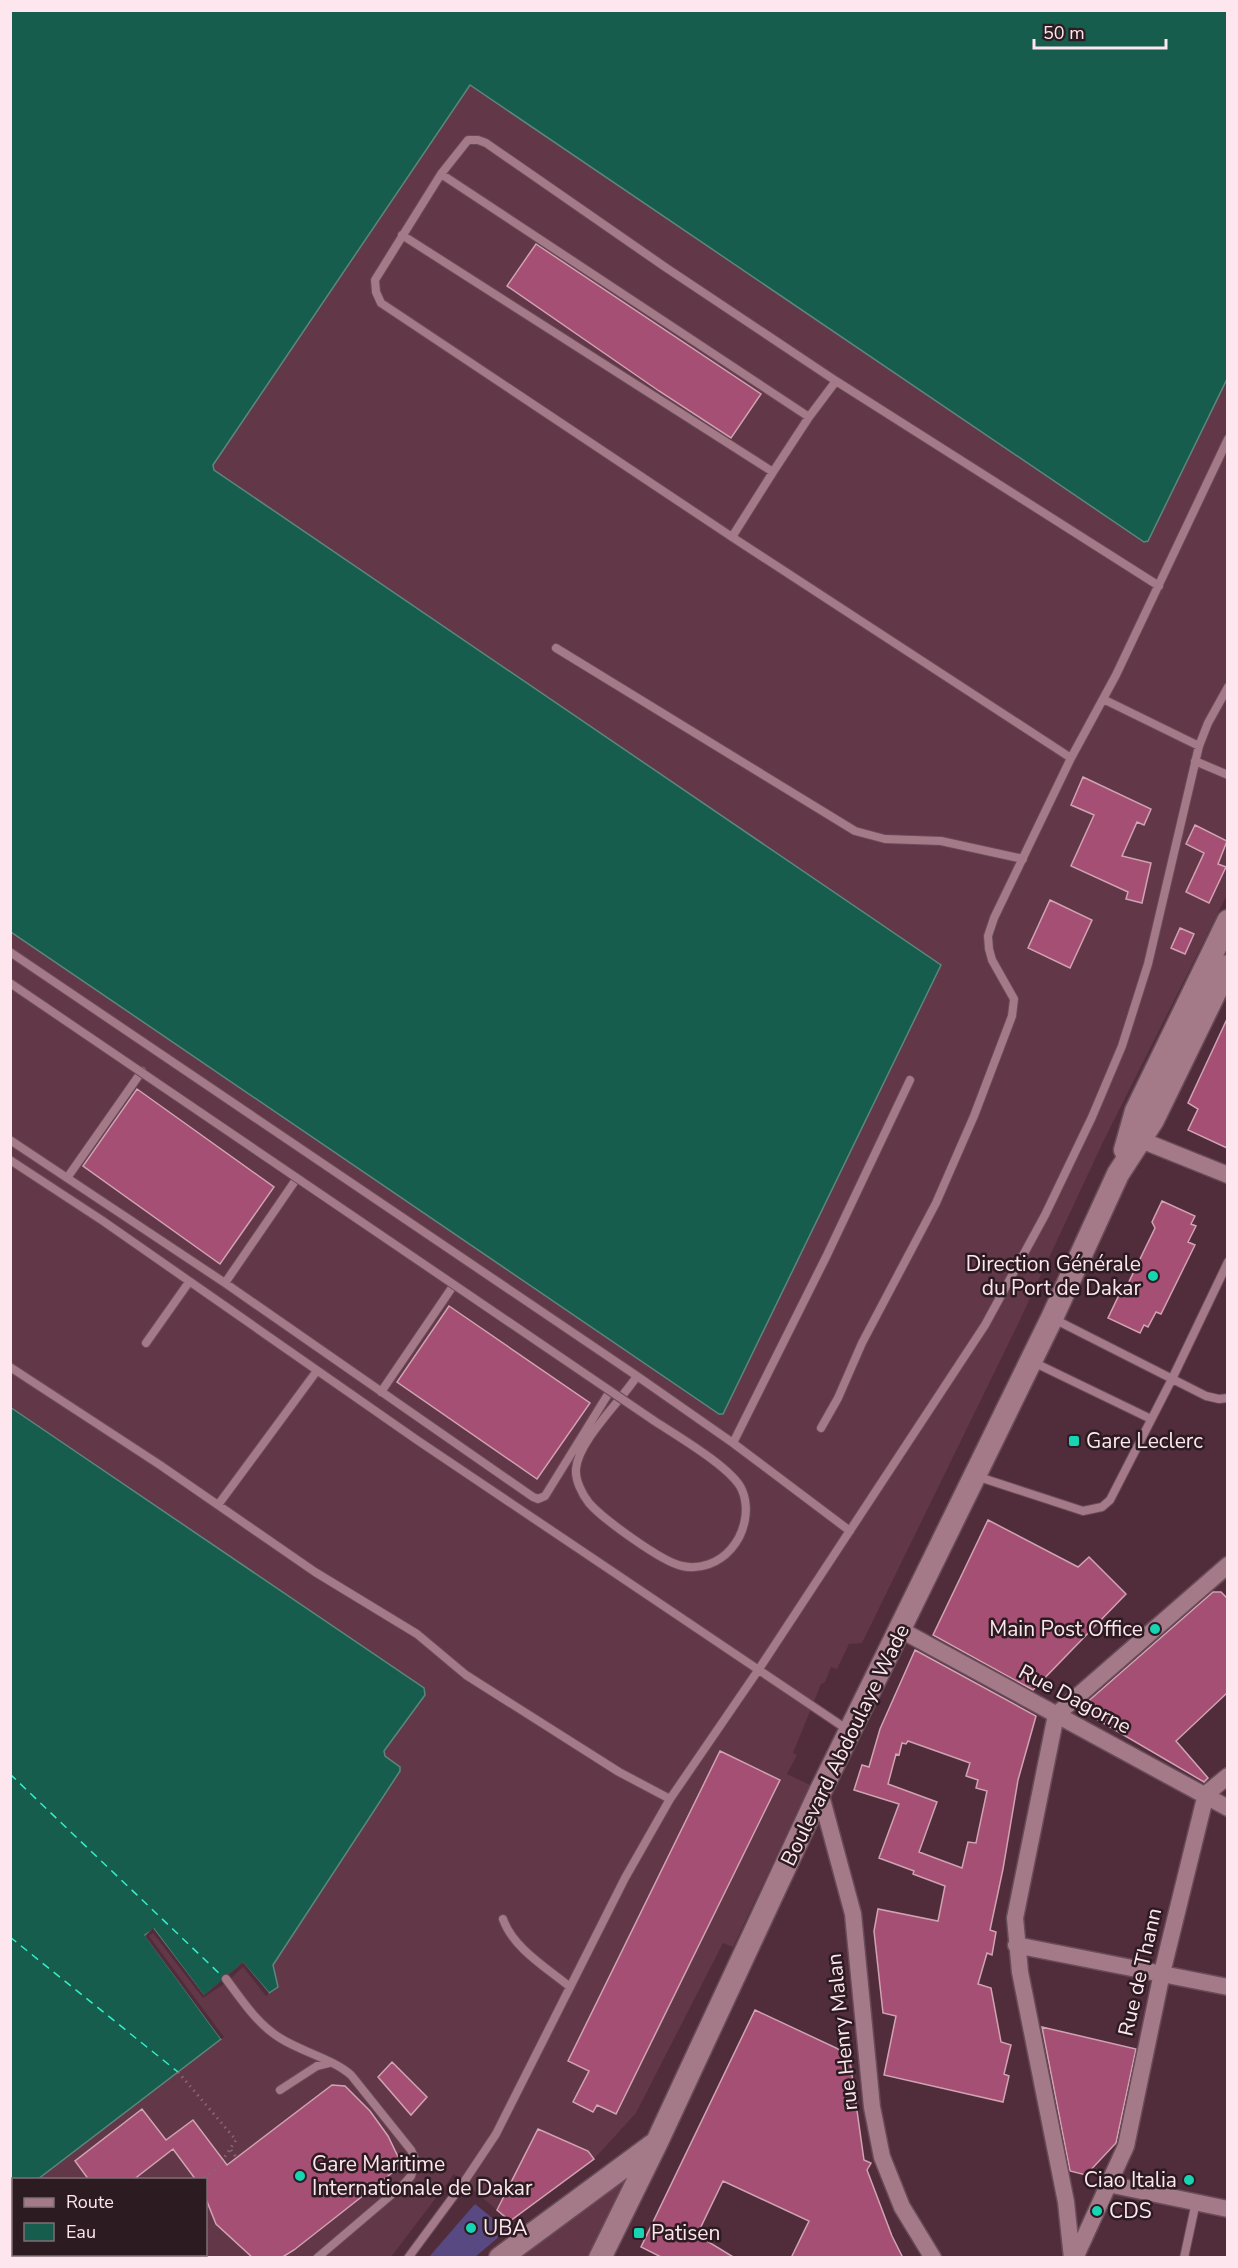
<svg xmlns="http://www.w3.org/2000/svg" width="1238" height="2268" viewBox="0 0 1238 2268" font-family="'Nunito Sans',sans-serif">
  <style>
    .built { fill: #623748; fill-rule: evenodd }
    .green { fill: #594983 }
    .water { fill: #165d4e; stroke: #5c867e; stroke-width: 1.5 }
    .pier { fill: #512d3c }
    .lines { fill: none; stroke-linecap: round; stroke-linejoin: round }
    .ferry { stroke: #33efca; stroke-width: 1.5; stroke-dasharray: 8 6; stroke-linecap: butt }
    .building { fill: #a64f74; stroke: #d0a3b3; stroke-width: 1.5; fill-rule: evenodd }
    .lane-casing { stroke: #6a4b58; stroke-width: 10 }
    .street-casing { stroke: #6a4b58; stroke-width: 19 }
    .secondary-casing { stroke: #6a4b58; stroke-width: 25 }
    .path { stroke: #876774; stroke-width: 3; stroke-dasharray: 1.5 4.5; stroke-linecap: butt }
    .lane { stroke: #a47a89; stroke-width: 8 }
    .street { stroke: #a47a89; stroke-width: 16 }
    .secondary { stroke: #a47a89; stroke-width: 22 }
    .lane-bridge-casing { stroke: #6a4b58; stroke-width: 10; stroke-linecap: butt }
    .lane-bridge { stroke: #a47a89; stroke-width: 8 }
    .poi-dot { fill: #17d5b2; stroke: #2c1c22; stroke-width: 2 }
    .labels { text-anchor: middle; stroke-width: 5; stroke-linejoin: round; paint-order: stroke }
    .poi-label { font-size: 21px; fill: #fee6ee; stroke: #2c1c22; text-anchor: start }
    .street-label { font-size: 21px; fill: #fee6ee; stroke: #2c1c22 }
  </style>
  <rect width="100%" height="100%" fill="#512d3c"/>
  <path class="built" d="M11,11h1216v884l-124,247 -85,182 -156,319 -13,1 -12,25 -6,-2 -6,15 -4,2 -28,69 4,2 -10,19 23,11 -77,162 -10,-4 -87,170 -42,46 -84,62 -56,-47 -63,83 -380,1zM14,2180h192v74h-192z
    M635,2169l-45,88h-72z"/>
  <path class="green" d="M475,2204l32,26 -32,27h-46z"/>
  <path class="water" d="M10,11h1217v368l-79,162 -4,1 -674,-457 -257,380 1,5 727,495 -218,449h-4l-708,-482z
    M10,1407l414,281 1,7 -41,56 1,5 15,11v4l-127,194 5,22 -9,6 -26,-30 -39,33 -50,-67 -9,6 76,104 -183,140 -24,1v74h75l2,3h-80z"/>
  <path class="pier" d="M153,1928l51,67 39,-33 26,31 -3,3 -23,-29 -16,15 -24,16 -50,-65 -4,3 75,101 -3,2 -76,-103z"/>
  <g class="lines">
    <path class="ferry" d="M10,1774l212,202
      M10,1937l168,135"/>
  </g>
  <path class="building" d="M536,244l225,150 -30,44 -72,-47 -152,-105z
    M1083,777l68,32 -7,16 -7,-3 -15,34 29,7 -9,40 -16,-4 2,-7 -57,-26 23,-51 -23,-10z
    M1195,825l32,16 -9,23 8,3 -17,36 -23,-11 18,-39 -18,-9z
    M1050,900l42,20 -22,48 -42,-20z
    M1180,928l14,6 -9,20 -14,-6z
    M1227,1019v129l-39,-18 10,-21 -10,-6z
    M137,1089l137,98 -54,77 -137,-98z
    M1162,1201l33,15 -4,8 5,2 -8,16 7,3 -34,69 -5,-2 -8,15 -4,-2 -4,8 -32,-15 12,-25 3,1 32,-66 -3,-6z
    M449,1306l141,97 -53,76 -140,-97z
    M988,1520l90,47 11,-10 37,37 -93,96 -100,-55z
    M1213,1592h8l6,6v95l-51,48 32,37 -4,4 -118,-69 -1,-9z
    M915,1650l121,66 -18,64 -15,89 -13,61 6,2 -4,23 -5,-2 -9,31 13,4 10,54 10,3 -7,29 5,2 -6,26 -119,-27 12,-59 -13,-3 -9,-82 4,-22 60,12 7,-35 -32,-12 1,-3 -35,-13 20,-54 -45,-14 8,-25 7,2 11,-38zM908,1741l62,22 -4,13 12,4 -2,8 11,3 -11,52 -8,-1 -6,26 -43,-16 18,-50 -49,-18 8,-30 3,1 3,-12 4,1z
    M720,1751l60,29 -164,334 -19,-9 -4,7 -20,-10 16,-31 -21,-10z
    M755,2010l94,44 15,106 7,3 -4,7 25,66 11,22h-112l18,-37 -86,-40 -26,54 38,23h-72l-22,-11z
    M1042,2027l94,22 -20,94 -30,32 -16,-4z
    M392,2062l35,35 -16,18 -33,-38z
    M332,2085l13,1 25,25 18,25 14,29 -108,85 -13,8h-28l-37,-34 -10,-25v-19h-10l-23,-31 -40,31h-44l-14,-19 67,-52 24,31 27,-20 34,45z
    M538,2129l50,22 6,8 -84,62 -13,-11z"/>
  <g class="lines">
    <defs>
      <path id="lane" d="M441,174l368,243
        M402,235l371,237 36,-55 27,-36
        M732,537l41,-65
        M556,648l299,183 30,8 56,2 82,18
        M1103,699l96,47
        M1071,758l45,-83 112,-236
        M1195,761l33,14
        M10,952l627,424 96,67 117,88
        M10,1140l215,143 308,214 5,2 7,-3 65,-105
        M10,1160l93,61 314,219 431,290
        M67,1178l75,-107
        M225,1283l72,-105
        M1052,1318l154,78 13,3 9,-1
        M146,1343l43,-61
        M1031,1361l120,58
        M10,1367l150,98 155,107 102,62 49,41 153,97 51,27
        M637,1376c-16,25 -59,65 -61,93 -1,11 6,25 13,34 14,16 73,59 93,63 18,4 37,-3 49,-17 14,-16 19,-40 11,-59 -9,-22 -68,-56 -89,-70
        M381,1392l72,-106
        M821,1428l17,-30 24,-55 74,-140 38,-87 38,-100 2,-17 -22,-39 -3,-11 -1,-13 6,-18 77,-160 -339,-221 -351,-234 -5,-11 -1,-12 66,-106 27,-34h10l8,3 179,124 171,114 323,205
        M733,1443l94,-188 83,-175
        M976,1476l107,35 19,-4 8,-7 62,-121 56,-117
        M218,1505l98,-133
        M503,1919c10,29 44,49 67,68
        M226,1979c16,21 31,45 54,59 22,14 53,21 71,37l60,75 5,11 -5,15 -7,8 -87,74
        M280,2090l37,-24 12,-3
        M408,2258l56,-76 32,-48 129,-256 45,-79 89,-130 226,-344 60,-110 47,-98 30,-71 26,-82 51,-218 9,-23 20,-36
        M1184,2258l12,-56"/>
      <path id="street" d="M1131,1136l97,39
        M901,1630l327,178
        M820,1792l33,122 19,193 10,50 20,50 31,51
        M1016,1945l212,42
        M1108,2184l120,25
        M1072,2258l-6,-56 -46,-230 -5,-54 41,-203 172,-150
        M1075,2258l51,-112 36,-173 44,-179 22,-18"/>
      <path id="secondary" d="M1125,1150l11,-39 92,-190
        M500,2258l153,-113
        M600,2258l57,-116 163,-350 232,-474 66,-144 35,-54 75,-154"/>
    </defs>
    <use href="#lane" class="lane-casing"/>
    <use href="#street" class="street-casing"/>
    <use href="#secondary" class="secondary-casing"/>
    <path class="path" d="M178,2072l58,68 -18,27 -17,13
      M231,2150l5,7"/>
    <use href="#lane" class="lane"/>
    <use href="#street" class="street"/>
    <use href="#secondary" class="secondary"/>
    <defs>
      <path id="lane-bridge" d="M10,983l643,437"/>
    </defs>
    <use href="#lane-bridge" class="lane-bridge-casing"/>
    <use href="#lane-bridge" class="lane-bridge"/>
  </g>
  <g class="poi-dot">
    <circle cx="1153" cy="1276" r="6"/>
    <rect x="1068" y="1435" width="12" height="12" rx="3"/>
    <circle cx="1155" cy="1629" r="6"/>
    <circle cx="300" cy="2176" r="6"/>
    <circle cx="1189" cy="2180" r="6"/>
    <circle cx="1097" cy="2211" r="6"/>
    <circle cx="471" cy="2228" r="6"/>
    <rect x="633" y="2227" width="12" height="12" rx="3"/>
  </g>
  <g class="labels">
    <g class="poi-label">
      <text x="1141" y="1271" text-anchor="end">Direction Générale<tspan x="1141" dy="24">du Port de Dakar</tspan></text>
      <text x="1086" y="1448">Gare Leclerc</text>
      <text x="1143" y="1636" text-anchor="end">Main Post Office</text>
      <text x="312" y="2171">Gare Maritime<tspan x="312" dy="24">Internationale de Dakar</tspan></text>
      <text x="1177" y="2187" text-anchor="end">Ciao Italia</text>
      <text x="1109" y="2218">CDS</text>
      <text x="483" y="2235">UBA</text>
      <text x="651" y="2240">Patisen</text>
    </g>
    <g class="street-label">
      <text transform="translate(1075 1699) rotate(28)" y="7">Rue Dagorne</text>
      <text transform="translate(845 1745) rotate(-64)" y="7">Boulevard Abdoulaye Wade</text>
      <text transform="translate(1140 1972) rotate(-77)" y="7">Rue de Thann</text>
      <text transform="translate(842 2032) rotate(-96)" y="7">rue Henry Malan</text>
    </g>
  </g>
  <rect width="1238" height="2268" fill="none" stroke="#fee6ee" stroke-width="24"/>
  <rect x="12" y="2178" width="195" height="78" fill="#2c1c22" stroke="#806d74" stroke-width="1.5"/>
  <rect x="24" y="2198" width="30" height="9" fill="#a47a89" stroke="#806d74" stroke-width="1.5"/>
  <text x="66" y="2208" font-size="18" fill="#fee6ee">Route</text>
  <rect x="24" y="2223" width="30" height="18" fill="#165d4e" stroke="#806d74" stroke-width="1.5"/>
  <text x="66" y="2238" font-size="18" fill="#fee6ee">Eau</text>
  <path d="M1034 39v9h132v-9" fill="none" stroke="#fee6ee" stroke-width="3"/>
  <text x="1043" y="39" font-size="18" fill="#fee6ee" stroke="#2c1c22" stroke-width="4.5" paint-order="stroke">50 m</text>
</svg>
